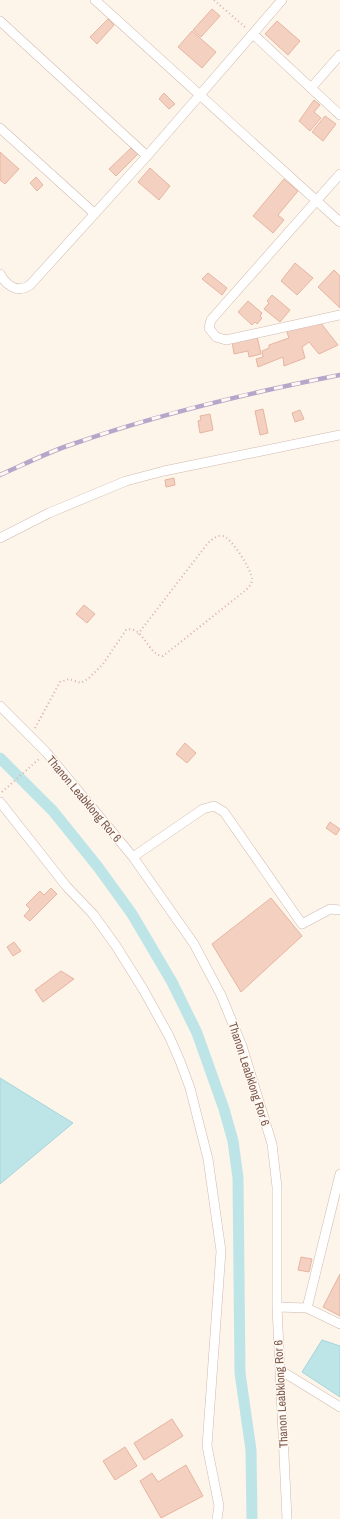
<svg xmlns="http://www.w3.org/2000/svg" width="340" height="1519" viewBox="0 0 340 1519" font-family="'Archivo Narrow',sans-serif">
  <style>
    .water { fill: #bde5e8; stroke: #a3d6da }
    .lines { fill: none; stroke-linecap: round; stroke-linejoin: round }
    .canal { stroke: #bde5e8; stroke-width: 11 }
    .building { fill: #f3d0c0; stroke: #e7b5a0 }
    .minor-casing { stroke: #d0baae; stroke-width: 10 }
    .path { stroke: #d9b3a3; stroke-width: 2; stroke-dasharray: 1 3; stroke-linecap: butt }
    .minor { stroke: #fff; stroke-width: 9 }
    .rail-casing { stroke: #b6a6c9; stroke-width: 4.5 }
    .rail { stroke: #fff8f1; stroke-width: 3; stroke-dasharray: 9; stroke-linecap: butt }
    .labels { text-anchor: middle; stroke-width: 3; stroke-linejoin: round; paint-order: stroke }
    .street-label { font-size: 12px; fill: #79584b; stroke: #fff8f1 }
  </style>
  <rect width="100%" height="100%" fill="#fdf4ea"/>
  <path class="water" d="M0,1078l73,45 -73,61z
    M322,1340l18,6v51l-38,-25z"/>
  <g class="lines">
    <path class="canal" d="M0,758l53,53 45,56 34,47 40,68 25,51 27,76 9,32 5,37 2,195 11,77 1,69"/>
  </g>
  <path class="building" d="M212,9l8,7 -19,21 -8,-7z
    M108,19l6,6 -17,19 -7,-7z
    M277,21l23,20 -12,14 -23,-21z
    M192,31l24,21 -14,16 -24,-21z
    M164,93l11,11 -6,5 -10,-10z
    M314,100l6,5 -6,7 7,6 -11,13 -11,-10z
    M325,116l11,8 -13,17 -11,-9z
    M131,148l7,6 -22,22 -7,-7z
    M0,152l19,17 -14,15 -5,-4z
    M150,168l20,18 -11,14 -21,-18z
    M36,177l7,8 -6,6 -7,-8z
    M284,179l14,12 -20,24 6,5 -11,13 -20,-17z
    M295,263l18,15 -16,17 -16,-14z
    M334,270l6,6v32l-22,-21z
    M208,273l19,15 -5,7 -20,-16z
    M272,295l18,15 -10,12 -16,-13 5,-6 -2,-2z
    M248,301l14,12 -2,3 2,2 -5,6 -2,-2 -3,3 -14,-13z
    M320,322l18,23 -19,9 -10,-12 -7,5 3,11 -21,8 -1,-9 -25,10 -2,-8 7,-2 -1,-6 7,-3v-3l20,-7 -3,-8z
    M257,336l4,18 -12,3 -1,-6 -14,3 -2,-13z
    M263,409l5,24 -8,2 -5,-24z
    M300,410l4,9 -9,3 -3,-9z
    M210,414l3,16 -13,3 -2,-12 3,-1 -1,-4z
    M174,478l1,7 -9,2 -1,-7z
    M84,605l11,9 -8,9 -11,-9z
    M185,743l11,10 -9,10 -11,-9z
    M330,822l10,7 -4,6 -10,-7z
    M51,888l6,6 -27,27 -6,-5 6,-7 -4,-4 14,-14 4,4z
    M271,898l31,38 -61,56 -29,-48z
    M14,942l7,9 -8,5 -6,-9z
    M61,971l13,8 -31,23 -8,-12z
    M301,1257l11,2 -3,13 -11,-2z
    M340,1274v42l-17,-9z
    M172,1419l11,17 -39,24 -10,-17z
    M125,1447l12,19 -22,14 -12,-19z
    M186,1465l17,31 -42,22 -21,-37 12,-8 6,9z"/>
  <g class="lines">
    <defs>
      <path id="minor" d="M95,0l245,222
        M0,21l147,135
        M254,35l86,80
        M311,88l29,-33
        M0,128l95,86
        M340,174l-129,146 -2,8 7,9 10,3 114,-25
        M0,274c6,11 17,20 30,11l117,-129 135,-156
        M0,538l49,-25 77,-32 38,-10 176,-36
        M0,706l46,46 87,105 61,87 27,51 21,51 30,98 5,43v120l10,212
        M0,802l67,85 26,27 23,32 27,43 26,47 11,25 10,27 18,71 13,92 -14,195 12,60 -2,13
        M133,857l70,-48 11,-3 10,6 78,112 28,-15 10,1
        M277,1307l30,1 33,-134
        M307,1308l33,16
        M280,1370l60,37"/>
    </defs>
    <use href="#minor" class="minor-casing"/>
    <path class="path" d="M214,0l32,28
      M35,728l25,-46 9,-3 12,4 8,-5 14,-14 23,-34c17,-6 22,26 37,26l83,-66c3,-3 6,-6 6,-11 0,-8 -21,-43 -30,-43 -6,-1 -10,4 -14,7l-70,91
      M2,792l37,-33"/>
    <use href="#minor" class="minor"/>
    <defs>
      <path id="rail" d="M0,475c23,-10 46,-22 70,-30 88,-31 178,-52 270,-70"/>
    </defs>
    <use href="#rail" class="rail-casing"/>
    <use href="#rail" class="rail"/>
  </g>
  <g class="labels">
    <g class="street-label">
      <text transform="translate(84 799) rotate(50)" y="4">Thanon Leabklong Ror 6</text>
      <text transform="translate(249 1074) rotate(72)" y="4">Thanon Leabklong Ror 6</text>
      <text transform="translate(281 1394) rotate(-93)" y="4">Thanon Leabklong Ror 6</text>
    </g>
  </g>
</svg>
